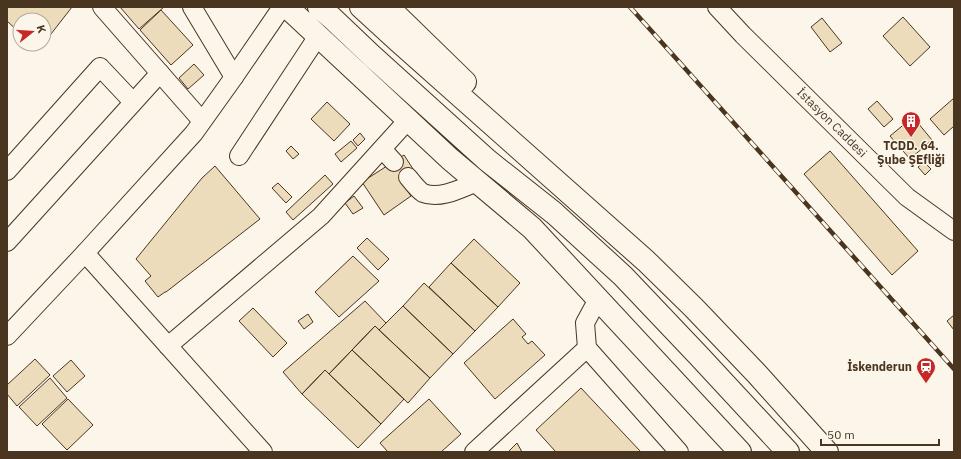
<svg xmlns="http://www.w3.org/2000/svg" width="961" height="459" viewBox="0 0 961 459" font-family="'IBM Plex Sans',sans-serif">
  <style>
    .building { fill: #ecdcbc; stroke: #4a3520 }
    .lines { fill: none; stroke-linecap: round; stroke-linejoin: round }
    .minor-casing { stroke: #4a3520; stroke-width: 20 }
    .highway-casing { stroke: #4a3520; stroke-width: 24 }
    .minor { stroke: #fbf6e9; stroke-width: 18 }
    .highway { stroke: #fbf6e9; stroke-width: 22 }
    .rail-casing { stroke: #4a3520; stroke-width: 4.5 }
    .rail { stroke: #fbf6e9; stroke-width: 3; stroke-dasharray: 9; stroke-linecap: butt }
    .labels { text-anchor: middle; stroke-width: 3; stroke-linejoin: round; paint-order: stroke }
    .street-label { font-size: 12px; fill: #4a3520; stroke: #fbf6e9 }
    .poi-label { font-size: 12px; font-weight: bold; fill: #4a3520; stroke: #fbf6e9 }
  </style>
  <rect width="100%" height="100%" fill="#fbf6e9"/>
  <path class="building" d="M7,7h65l-28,36v-23h-24v13l-13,-12z
    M120,7h44l-25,22z
    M161,10l32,35 -22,20 -31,-35z
    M903,17l27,30 -20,19 -27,-30z
    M822,18l20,25 -12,9 -19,-25z
    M194,64l10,11 -16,14 -9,-11z
    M954,98v28l-10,9 -14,-16z
    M877,101l16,18 -9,8 -16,-18z
    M327,102l23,22 -16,17 -23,-22z
    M913,117l19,23 -22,19 -20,-23z
    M360,133l5,6 -7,7 -5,-6z
    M351,141l6,7 -16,14 -6,-8z
    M291,146l8,8 -6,5 -7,-8z
    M830,151l88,100 -26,24 -88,-101z
    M404,155l11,17 -14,9 10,15 -27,19 -22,-33z
    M924,162l7,7 -6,6 -7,-8z
    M215,166l45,53 -94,73h-1l-7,5 -13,-16 6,-5 -15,-17 66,-81z
    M325,175l8,9 -40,36 -7,-8z
    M278,183l14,14 -6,6 -14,-15z
    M354,196l9,12 -10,6 -8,-11z
    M367,238l22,21 -11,11 -21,-22z
    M474,239l46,44 -22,24 -47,-44z
    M353,256l26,25 -40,36 -24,-25z
    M451,263l47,44 -23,24 -46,-44z
    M424,283l51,48 -22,23 -50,-48z
    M365,301l21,22 -7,7 -4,-4 -46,48 -4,-4 -23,24 -19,-22z
    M403,306l50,48 -23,24 -51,-48z
    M253,308l34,35 -14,14 -34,-36z
    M308,314l5,8 -9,7 -6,-8z
    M954,315v15l-7,-9z
    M513,319l13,15 -4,3 6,7 4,-3 13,14 -50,44 -31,-36z
    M375,326l55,52 -22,25 -56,-53z
    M352,350l52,49 -23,25 -52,-50z
    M35,359l15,16 -33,31 -10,-12v-9z
    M71,360l14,16 -18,16 -14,-16z
    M325,370l56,54 -23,24 -56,-54z
    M50,378l17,20 -30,28 -18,-19z
    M581,388l60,64h-85l-20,-22z
    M68,399l25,26 -26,25 -25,-26z
    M429,399l32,35 -20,18h-53l-8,-9z
    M517,443l5,9h-14z"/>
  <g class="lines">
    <defs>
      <g id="minor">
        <path d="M102,7l100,114"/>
        <path d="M192,7l42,70"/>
        <path id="s1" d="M717,7l26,28 164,162 47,34"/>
        <path d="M382,149l12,13"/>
        <path d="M239,156l79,-120"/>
        <path d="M7,171l93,-104 33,35"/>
        <path d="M408,177c4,5 10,13 15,16 17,7 39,-5 54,-11"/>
        <path d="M7,242l153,-169"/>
        <path d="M85,253l178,199"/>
        <path d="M598,299l-13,24 2,25 92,104"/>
        <path d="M7,336l78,-83 109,-120 40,-56 48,-70"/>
        <path d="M168,346l153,-130 87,-96"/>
        <path d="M474,452l113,-104"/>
      </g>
      <path id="highway" d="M287,7l163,152 82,69 208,224
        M319,7l13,11 40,38 115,104 67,53 69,63 76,80 89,96
        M361,7l36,33 249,221 48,47 63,66 70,78
        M388,7l77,75"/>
    </defs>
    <use href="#minor" class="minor-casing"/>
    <use href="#highway" class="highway-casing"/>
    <use href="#minor" class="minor"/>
    <use href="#highway" class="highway"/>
    <defs>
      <path id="rail" d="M630,7l324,362"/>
    </defs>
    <use href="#rail" class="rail-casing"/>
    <use href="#rail" class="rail"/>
  </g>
  <defs>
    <symbol id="building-pin" viewBox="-11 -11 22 30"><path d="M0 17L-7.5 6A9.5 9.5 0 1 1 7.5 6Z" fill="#c62828" stroke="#fbf6e9"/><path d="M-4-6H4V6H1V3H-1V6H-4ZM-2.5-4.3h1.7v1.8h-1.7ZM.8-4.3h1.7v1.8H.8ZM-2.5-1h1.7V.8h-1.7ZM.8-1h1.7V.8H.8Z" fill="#fff"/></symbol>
    <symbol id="station-pin" viewBox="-11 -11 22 30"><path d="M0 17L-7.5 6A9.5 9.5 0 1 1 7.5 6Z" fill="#c62828" stroke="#fbf6e9"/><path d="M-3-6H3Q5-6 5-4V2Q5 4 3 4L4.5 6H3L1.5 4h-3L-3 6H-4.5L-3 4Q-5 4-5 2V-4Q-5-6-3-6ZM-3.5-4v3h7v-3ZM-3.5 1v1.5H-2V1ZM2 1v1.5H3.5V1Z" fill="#fff"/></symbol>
  </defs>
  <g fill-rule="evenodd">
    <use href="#building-pin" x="900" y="110" width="22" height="30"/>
    <use href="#station-pin" x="915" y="356" width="22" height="30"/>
  </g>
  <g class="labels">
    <g class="street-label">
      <text dy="4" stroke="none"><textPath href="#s1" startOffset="163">İstasyon Caddesi</textPath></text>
    </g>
    <g class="poi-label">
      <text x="911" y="150">TCDD. 64.<tspan x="911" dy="14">Şube ŞEfliği</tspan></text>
      <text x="912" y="371" text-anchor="end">İskenderun</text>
    </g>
  </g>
  <rect width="961" height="459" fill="none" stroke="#4a3520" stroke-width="16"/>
  <g transform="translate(32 32) rotate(73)"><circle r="19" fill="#fbf6e9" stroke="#b4a999"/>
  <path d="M0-3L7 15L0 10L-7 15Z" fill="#c62828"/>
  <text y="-6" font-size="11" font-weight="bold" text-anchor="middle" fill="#4a3520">K</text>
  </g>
  <path d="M821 439v6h118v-6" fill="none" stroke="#4a3520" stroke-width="2"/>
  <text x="827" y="439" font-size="12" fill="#4a3520" stroke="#fbf6e9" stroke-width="3" paint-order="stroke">50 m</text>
</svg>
